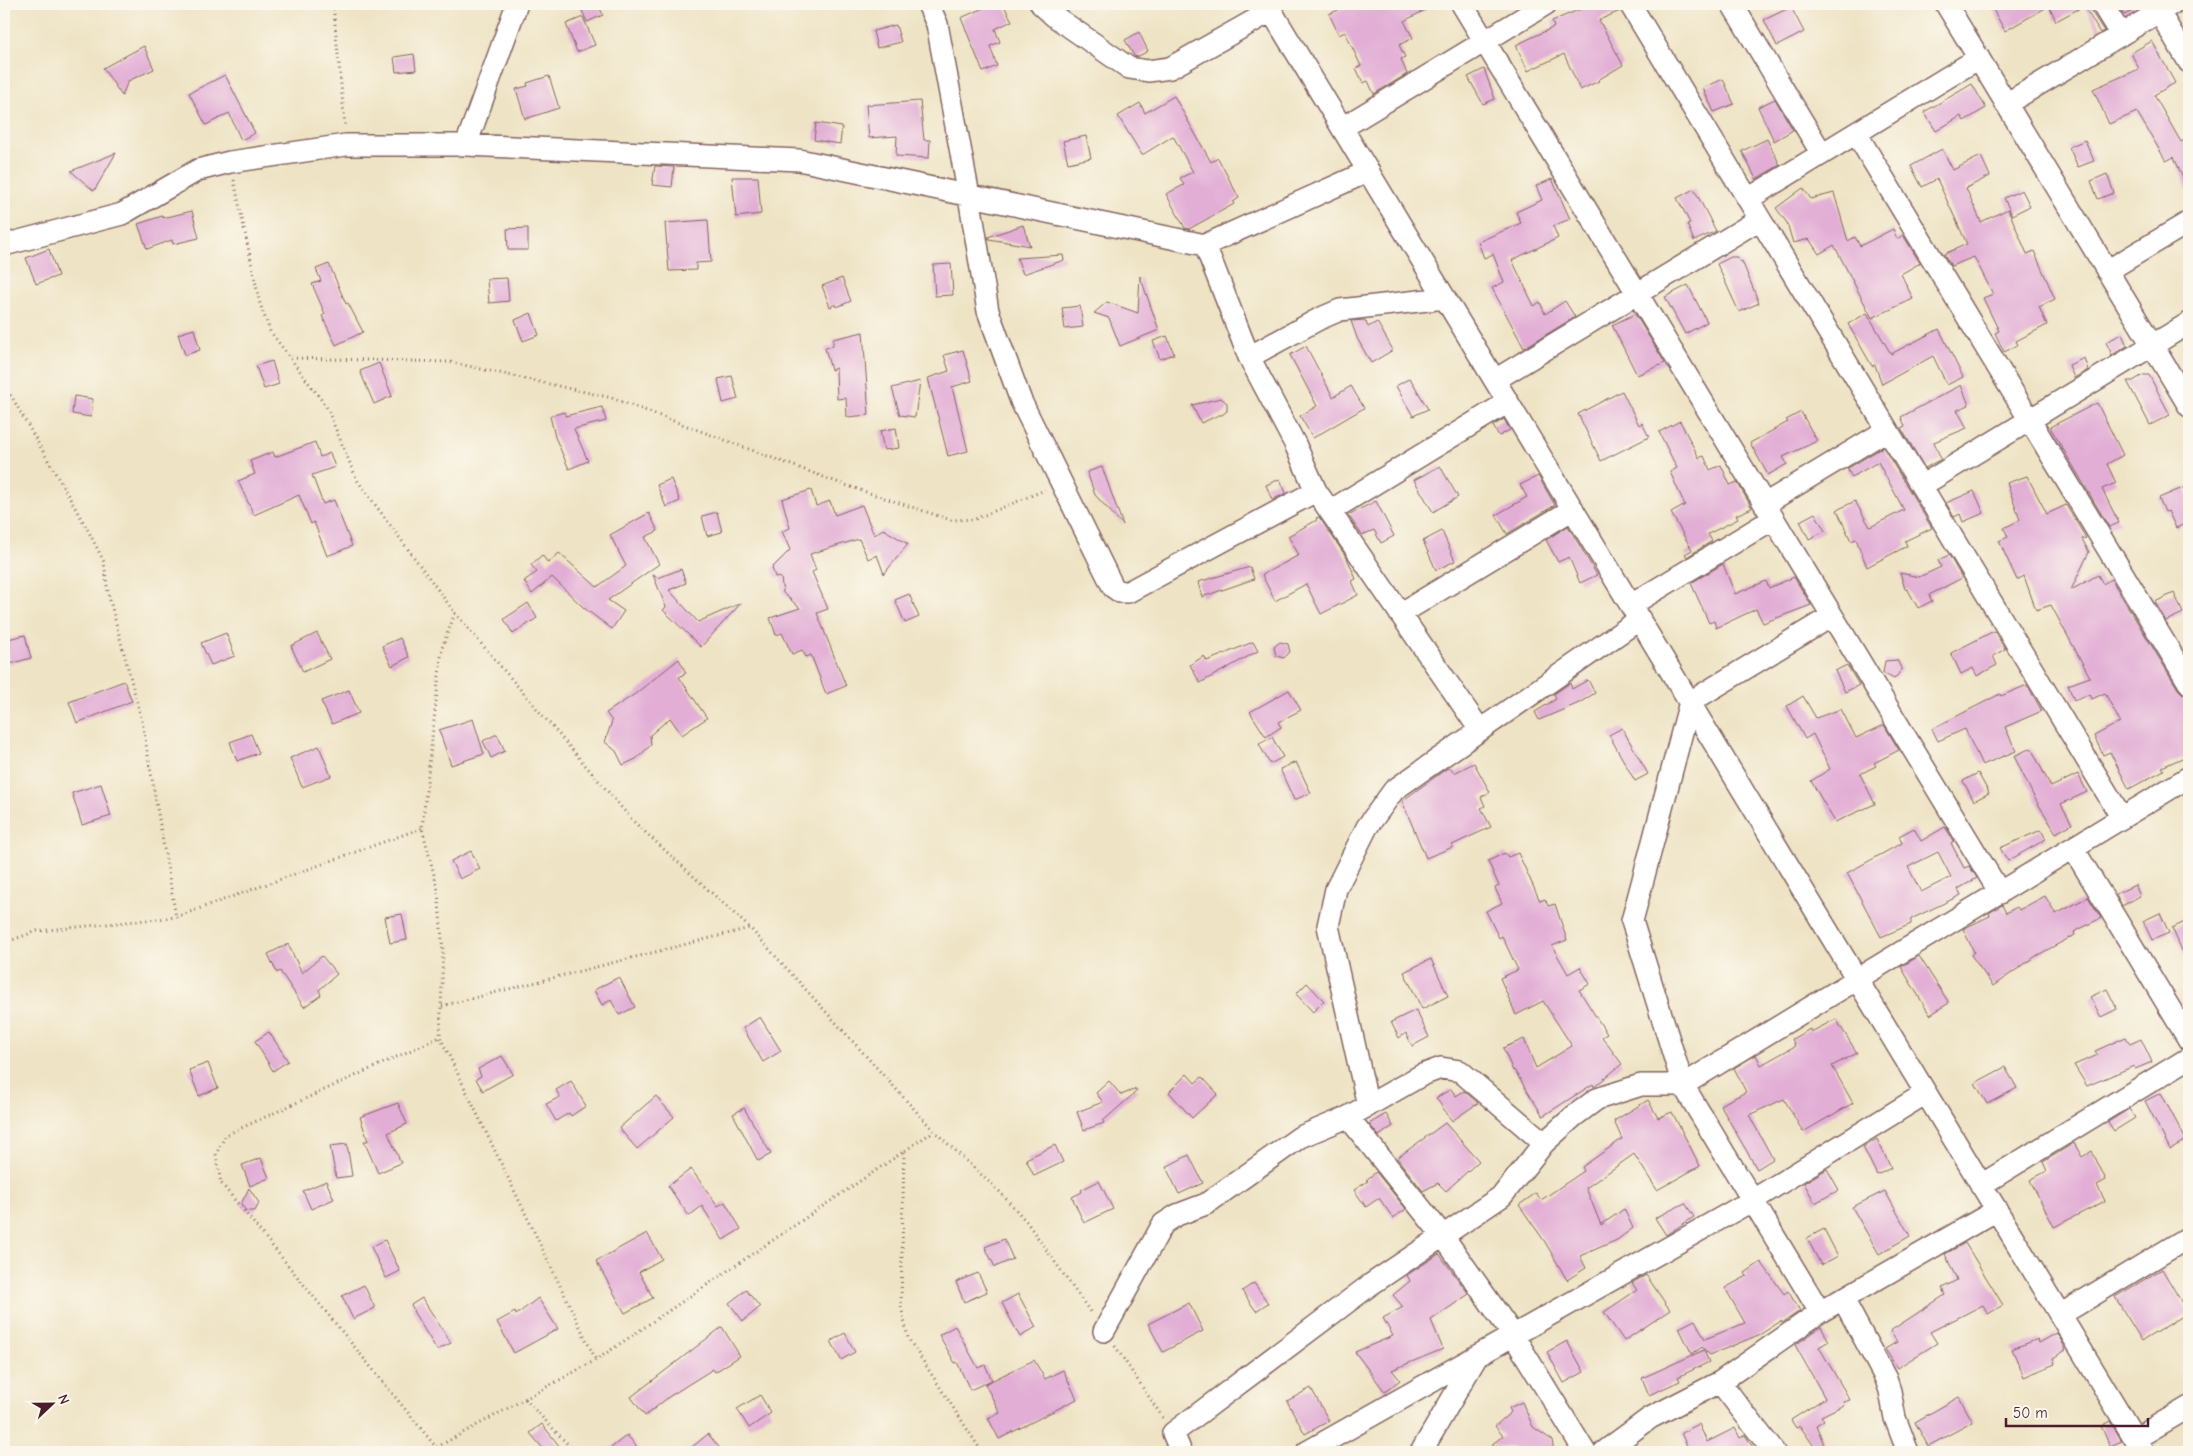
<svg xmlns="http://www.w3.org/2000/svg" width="2193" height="1456" viewBox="0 0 2193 1456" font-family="'Comic Neue',sans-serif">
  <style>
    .building { fill: #e2aed5; fill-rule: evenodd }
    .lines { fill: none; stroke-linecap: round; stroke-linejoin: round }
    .street-casing { stroke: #836461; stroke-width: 24 }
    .path { stroke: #836461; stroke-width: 3; stroke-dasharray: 1 4; stroke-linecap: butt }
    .street { stroke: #fff; stroke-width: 21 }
  </style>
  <rect width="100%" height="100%" fill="#fbf7ec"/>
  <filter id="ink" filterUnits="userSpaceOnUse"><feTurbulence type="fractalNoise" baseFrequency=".02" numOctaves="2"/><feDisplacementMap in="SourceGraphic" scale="10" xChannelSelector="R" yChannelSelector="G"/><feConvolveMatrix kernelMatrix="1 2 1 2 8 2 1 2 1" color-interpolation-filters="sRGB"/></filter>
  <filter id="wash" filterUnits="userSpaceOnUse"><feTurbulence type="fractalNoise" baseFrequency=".0096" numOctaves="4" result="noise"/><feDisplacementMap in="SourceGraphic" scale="20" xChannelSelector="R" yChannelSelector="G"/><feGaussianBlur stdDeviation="1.12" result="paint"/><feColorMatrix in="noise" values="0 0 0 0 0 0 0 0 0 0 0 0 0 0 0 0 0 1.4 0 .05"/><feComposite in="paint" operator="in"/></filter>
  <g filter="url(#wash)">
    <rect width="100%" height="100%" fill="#eee3c4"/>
    <g id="blocks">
      <path class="building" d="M579,4h19l5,11 -16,7z
        M992,4h11l9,17 -17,8 5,13 -10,4 7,20 -14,6 -22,-54z
        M1352,4h85l-33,17 9,17 -14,7 6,12 -4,2 6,15 -33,20 -6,-13 -5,2 -7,-15 5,-2 -16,-34 -6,3 -10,-21z
        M1593,4h25l2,7 -21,9 24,45 -25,15 1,1 -19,9 -16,-36 -36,17 -12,-26 38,-18 -2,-6z
        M1990,4h100l1,7 13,20 -4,2 -16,-27 -28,15 -7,-15 -44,25z
        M2117,4h31l-24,11z
        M1791,7l13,25 -27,14 -13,-26z
        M583,17l12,28 -18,7 -11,-28z
        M896,25l5,17 -24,6 -4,-17z
        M1139,32l9,19 -11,6 -3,-1 -9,-16z
        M2152,41l23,42 -21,12 27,47 8,-5v56l-15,-36 -8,4 -29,-49 -28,12 -16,-35 46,-20 -8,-16z
        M144,46l10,23 -26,12 -6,15 -19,-28z
        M414,54l2,16 -20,2 -2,-15z
        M1484,69l11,30 -12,5 -15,-27z
        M225,75l30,58 -14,7 -12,-27 -23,12 -17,-32z
        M549,76l10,32 -34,11 -9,-30 12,-3 -1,-3z
        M1723,79l11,25 -20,8 -11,-24z
        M1972,84l14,24 -22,13 -3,-5 -25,15 -12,-19z
        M1174,96l37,66 7,-4 21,40 -6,4 1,2 -45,25 -4,-1 -19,-34 18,-9 -4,-7 13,-6 -20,-36 -31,19 -24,-39 22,-13 5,10z
        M1775,99l18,31 -19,11 -16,-34z
        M920,101l4,39h6l-1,18 -33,-2 1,-20 -28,2 -3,-33z
        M816,123l26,4 -2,17 -26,-4z
        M1086,136l5,22 -23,5 -5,-22z
        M1767,139l13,26 -24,14 -14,-28z
        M2085,140l9,21 -16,6 -9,-20z
        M1942,149l11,21 28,-14 9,20 -24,12 15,34 27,-13 19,45 7,-3 21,48 -16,8 8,18 -31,16 2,4 -14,7 -9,-19 4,-2 -16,-33 10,-4 -19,-37 -23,9 -7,-12 23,-10 -30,-65 -15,8 -11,-21z
        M116,153l-22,38 -23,-20z
        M655,166l19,1 -2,20 -20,-2z
        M2107,174l7,19 -16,6 -7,-18z
        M732,177h26l3,37 -25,3z
        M1552,179l18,40 -17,7 5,12 -46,22 22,46 6,-4 5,12 20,-13 10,16 -51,31 -32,-60 12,-6 -11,-28 -9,4 -6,-16 43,-19 -5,-11 26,-12 -6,-14z
        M1803,188l8,11 23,-6 14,48 7,-4 5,9 33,-17 4,10 6,-4 17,28 -19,11 12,25 -41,19 -38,-73 -15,9 -10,-15 -16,4 -6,-20 -11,-15z
        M1694,189l22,42 -22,10 -7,-17 3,-1 -13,-25z
        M2022,190l8,16 -18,9 -8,-17z
        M192,211l7,27 -26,6 -1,-4 -25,9 -9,-25 24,-8 1,2z
        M708,220l3,42 -15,1v7l-27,1 -4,-48z
        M1023,225l7,21 -41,-7 -1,-2z
        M528,228v22h-20l-1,-21z
        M49,249l9,27 -22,8 -10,-26z
        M1063,255l1,5 -41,14 -6,-16z
        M1731,257h6l3,5 2,-1 17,42 -20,9 -22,-48z
        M329,264l17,40 2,-1 15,29 -27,13 -14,-29 3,-2 -13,-30 9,-3 -5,-12z
        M951,264l2,31 -18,1 -2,-31z
        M1140,276l19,54 -39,16 -11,-28 -15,-5 13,-11 31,11z
        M507,278l2,23 -20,2 -2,-24z
        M842,278l9,23 -14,6 -1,-3 -6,3 -8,-21z
        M1688,285l19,37 -22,12 -20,-37z
        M1080,306l3,21 -18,2 -3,-21z
        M531,313l8,22 -16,6 -8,-21z
        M1867,313l24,41 48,-25 24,48 -16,8 -14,-29 -51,28 -7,-19 -3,1 -24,-42z
        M1635,314l30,49 -28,12 -25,-50z
        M1365,320l3,7 9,-5 16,28 -22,13 -14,-25 -6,-17z
        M194,329l6,21 -15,5 -7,-21z
        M863,332l6,83 -22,2 -1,-19 -9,1 -1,-31 -5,2 -6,-22 8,-2v-7z
        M2122,334l5,12 -15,9 -6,-13z
        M1167,336l7,18 -14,5 -7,-18z
        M1306,346l27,51 18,-11 13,22 -51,30 -13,-22 17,-10 -27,-51z
        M963,350l9,31 -20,6 16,64 -20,5 -20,-78 21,-7 -5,-16z
        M2084,358l4,12 -14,8 -5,-13z
        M272,361l7,23 -15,5 -8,-23z
        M379,363l13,33 -18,8 -14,-33z
        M2143,375h6l21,40 -20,10 -23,-44h6z
        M732,376l6,23 -15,4 -5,-24z
        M1410,378l18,31 -15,7 -17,-30z
        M920,381l-5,36 -15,-2 -8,-27z
        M1961,385l8,20 -12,5 10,18 -33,14 7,17 -16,9 -24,-40 4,-2 -4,-9z
        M1622,391l17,34 3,-2 7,14 -48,24 -23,-47z
        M74,396l19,3 -2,18 -19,-3z
        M1221,398l6,5v8l-5,4h-3l-18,8 -9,-18z
        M2097,403l26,52 -16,9 9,19 -14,6 17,34 -10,4 -59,-100z
        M602,407l4,14 -32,8 14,32 -19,8 -14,-32 -5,-21 14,-4 1,4z
        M1801,412l16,29 -34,16 4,7 -19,11 -18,-32 38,-21 -2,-2z
        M1504,419l6,11 -11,6 -6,-10z
        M1680,421l19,37 5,-2 6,14 11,-5 9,20 7,-3 15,26 -16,7 2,4 -30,15 4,7 -25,16 -2,-3 7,-4 -21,-37 14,-8 -15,-33 7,-4 -18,-36z
        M896,428l3,20 -15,2 -4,-19z
        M315,442l5,15 10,-4 5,14 -23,8 11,29 11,-4 18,46 -25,10 -13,-34 -3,2 -12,-29 -45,20 -16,-34 17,-7 -5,-13 23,-9 2,5z
        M1883,447l49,81 -27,13 2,5 -40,21 -11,-28 -5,2 -14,-31 18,-9 15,26 34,-17 -26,-48 -26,15 -5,-8z
        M1440,466l18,31 -25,15 -19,-32z
        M1102,467l21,58 -28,-30 -8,-23z
        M1538,476l17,29 -48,29 -11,-19 31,-18 -7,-12z
        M2027,476l20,38 19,-9 20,33 -4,1 7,13 -18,38 27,-15 5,9 8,-5 67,110 5,5 6,1v60l-27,12 2,3 -35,19 -19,-37 -7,3 -9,-19 26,-14 -15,-29 -13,6 -2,-5 -16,6 -6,-15 22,-8 -38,-70 -1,-2 -15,5 -12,-34 -7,4 -18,-39 9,-4 -4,-9 16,-8 -13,-37z
        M671,479l9,22 -14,6 -9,-22z
        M1280,479l6,14 -14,7 -6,-15z
        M2185,487l4,11v24l-13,6 -8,-17 -3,1 -6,-14z
        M811,490l5,16 14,-5 5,14 27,-10 12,30 9,-6 25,15 -24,30 -7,-19 -9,4 -9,-20 -49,15 6,16 -4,2 16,37 -11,4 29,73 -20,8 -15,-39 -5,2 -4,-7 -10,4 -10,-21 -6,2 -6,-17 30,-10 -17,-15 -2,-15 -6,-1 -3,-9 18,-18 -8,-19 8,-3 -8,-29z
        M1974,491l10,22 -21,9 -3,-8 -6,3 -8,-14z
        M1376,501l18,35 -13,7 -7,-13 -12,5 -14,-20z
        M717,512l5,20 -15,4 -5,-20z
        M649,513l9,18 -13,6 14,27 -51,36 16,11 -12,18 -28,-21 -32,-31 -20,17 -8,-13 13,-9 -6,-7 11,-10 6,8 11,-10 38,34 29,-21 -16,-31z
        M1815,513l10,18 -16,8 -9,-18z
        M1319,517l28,41 9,21 -4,2 6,14 -37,19 -15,-30 -31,17 -13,-26 37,-20 -11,-19 29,-16 -1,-2z
        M1568,526l29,49 -17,8 -11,-26 -11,5 -12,-22z
        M1442,531l13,30 -19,9 -13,-29z
        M1949,555l13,23 -33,17 3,6 -14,7 -10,-18 -3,-1 -5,-16 19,4 22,-10 -3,-7z
        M1723,564l12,30 31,-13 3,7 25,-11 17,28 -48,18 -7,-14 -40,19 -2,-7 -5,2 -18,-40z
        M1250,567l4,12 -52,18 -4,-15z
        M681,569l5,14 -17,7 29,32 43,-19 -40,44 -38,-37 3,-3 -13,-32 5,3z
        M2174,593l9,20 -17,8 -11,-19z
        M909,594l10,23 -14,6 -10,-23z
        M528,603l9,15 -24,16 -9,-15z
        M1994,631l11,18 -12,7 4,9 -20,11 -4,-8 -12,6 -10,-21z
        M226,633l9,23 -24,9 -10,-22z
        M317,633l13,26 -27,13 -12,-26z
        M25,635l6,23 -21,6 -6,-24z
        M400,638l9,19 -17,9 -10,-20z
        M1253,642l5,9 -58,32 -10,-18 14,-9 3,5z
        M1280,642l8,2 2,8 -6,6 -8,-2 -2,-9z
        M679,659l7,14 -7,4 28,41 -25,17 -12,-17 -20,17 1,10 -15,14 -13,6 -7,-14 -11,-9 7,-21 -6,-8 29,-19z
        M1897,660l5,10 -8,9 -11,-6 2,-12z
        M1847,665l12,20 -14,7 -10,-21z
        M1588,680l7,13 -16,10 -40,17 -4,-8 21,-13 -2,-5 16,-11 2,6z
        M124,681l8,20 -55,22 -8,-21z
        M2027,685l15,26 -37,16 11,24 -34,14 -17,-36 -27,12 -6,-12 68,-35 1,2z
        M349,690l10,23 -27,11 -11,-23z
        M1289,690l12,20 -23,12 3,5 -15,10 -16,-25z
        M1803,696l13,22 25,-9 15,29 28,-13 15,25 -25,13 2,3 -16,8 15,30 -40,18 -24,-41 19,-12 -17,-35 -8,5 -18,-33z
        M473,719l11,35 -33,11 -12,-35z
        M1622,728l26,46 -13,7 -26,-46z
        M251,734l8,19 -22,8 -7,-19z
        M497,734l8,17 -14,7 -8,-17z
        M1272,737l11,20 -13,7 -11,-20z
        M319,746l12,30 -29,11 -12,-29z
        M2031,748l20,39 27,-13 9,18 -26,12 11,20 -16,9 -22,-36 -20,-41z
        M1296,762l15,31 -17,7 -14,-31z
        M1474,763l16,29 -9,5 4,9 -4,2 10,19 -39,18 1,2 -27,11 -24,-57 44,-32 5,-1 3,5z
        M1978,773l11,20 -15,8 -11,-20z
        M101,784l10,32 -29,9 -10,-32z
        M1945,827l9,14 -3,2 13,25 5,-2 8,12 -19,11 3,6 -50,24v5l-30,13 -34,-64 55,-30 -3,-7 15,-8 7,13zM1938,852l13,25 -30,15 -13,-25z
        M2041,830l5,9 -38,22 -8,-13z
        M471,851l9,18 -20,10 -9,-18z
        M1505,853l3,4 10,-4 22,48 5,-2 3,7 7,-2 12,36 -15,6 16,28 12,-7 10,17 -11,6 28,44 -5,3 20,27 -28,23 -1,-3 -50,32 -29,-46 -1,1 -10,-23 21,-9 12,29 36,-22 -29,-45 -27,14 -16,-37 18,-8 -16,-34 -3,2 -13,-27 16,-8 -7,-15 4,-2 -11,-25z
        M2135,885l5,11 -18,10 -6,-12z
        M2045,896l11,18 32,-17 13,21 -27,14 1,3 -39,21 -43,30 -22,-31 3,-3 -11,-23 27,-13 -1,-3 13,-8 4,8 11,-6 2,3z
        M2160,913l9,20 -17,7 -9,-19z
        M402,914l5,26 -17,3 -5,-26z
        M2189,920v46l-17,-38z
        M288,944l14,29 20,-17 15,18 -18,16 2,5 -17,12 -24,-36 -3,2 -9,-19z
        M1919,956l30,47 -19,12 -29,-48z
        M1431,959l17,37 -26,13 -18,-37z
        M619,977l16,30 -16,8 -8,-15 -9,5 -8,-15z
        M1307,983l17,18 -11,11 -17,-18z
        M2107,989l10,20 -16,8 -11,-20z
        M1416,1010l13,27 -17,9 -6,-13 -7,5 -8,-16z
        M760,1017l21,34 -18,11 -20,-34z
        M1836,1019l21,34 -25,13 21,37 -50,29 -19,-33 -35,16 24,44 -16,10 -37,-64 26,-13 -12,-24 22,-13 5,10 34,-19 -3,-7 18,-10 1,3z
        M269,1032l19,29 -15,10 -18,-30z
        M2126,1037l4,7 11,-5 11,23 -17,7 -1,-3 -47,20 -13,-21 24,-10 -3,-4z
        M502,1056l11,18 -30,17 -7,-12 5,-3 -3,-7z
        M208,1063l10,25 -19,8 -10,-26z
        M2005,1067l12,21 -30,16 -12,-21z
        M1187,1074l8,9 7,-6 16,17 -26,24 -23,-26z
        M571,1081l15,25 -15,10 -2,-3 -13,8 -10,-17 14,-7 -4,-7z
        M1109,1081l12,14 15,-6 1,2 -34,30 1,2 -20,7 -7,-18 26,-10 -7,-9z
        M1451,1089l5,7 8,-5 14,12 -26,18 -16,-23z
        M2161,1093l25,47 -16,9 -25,-48z
        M656,1096l18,21 -37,32 -18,-21z
        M1648,1100l10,18 14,-6 28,54 -43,24 -23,-36 -48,34 15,37 23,-16 9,19 -16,12 -37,16 6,12 -19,12 -22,-38 -26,-37 17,-12 5,7 43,-29 -2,-4 40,-28 -8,-18z
        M398,1103l9,21 -19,9 13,30 -23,10 -14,-32h4l-8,-24z
        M744,1108l27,46 -13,7 -25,-47z
        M2129,1109l6,9 -21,13 -6,-9z
        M1386,1114l7,12 -14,10 -10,-12z
        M1445,1123l34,38 -33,30 -8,-8 -15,8 -26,-33z
        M1877,1139l14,29 -14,7 -14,-28z
        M2074,1143l8,14 10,-6 14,29 -9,5 8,16 -51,26 -24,-47 17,-9 -4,-9z
        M347,1144l5,32 -16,2 -6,-32z
        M1055,1145l8,17 -29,14 -8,-17z
        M1189,1155l14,28 -24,11 -13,-27z
        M261,1158l8,20 -19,8 -8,-21z
        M691,1169l27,37 7,-4 16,27 -18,11 -21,-34 -13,10 -21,-30z
        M1827,1169l12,21 -24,13 -11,-20z
        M1376,1172l30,37 -13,9 -14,-20 -13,9 -12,-17 14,-9 -2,-1z
        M326,1181l8,18 -23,10 -8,-18z
        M1099,1181l14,28 -29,14 -12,-26 10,-5 -1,-2z
        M249,1188l10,15 -4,8h-9l-5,-7z
        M1885,1191l25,45 -31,18 -27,-47z
        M1685,1203l9,14 -28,18 -11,-17z
        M1824,1229l14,27 -17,9 -14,-27z
        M647,1233l15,26 -23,13 14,26 -28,15 -29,-52z
        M1004,1239l9,20 -18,8 -10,-20z
        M385,1240l15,31 -14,7 -15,-31z
        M1965,1243l38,62 -15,9 -5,-9 -53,27 7,11 -40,25 -12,-19 12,-7 -7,-11 55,-36 -3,-7 15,-8 -12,-26z
        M1439,1254l30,40 -38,26 12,29 -51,21 8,10 -15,12 -30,-40 38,-16 -10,-18 20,-11 -10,-12 17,-14 -3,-6z
        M1761,1262l23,32 4,-3 12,20 -18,12 -1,-2 -20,13 -51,21 -8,-8 -10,7 -13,-26 16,-8 10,19 40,-16 -20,-35 22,-12 -2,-3z
        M2162,1269l26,44 -46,28 -27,-44z
        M978,1273l9,19 -23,10 -8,-20z
        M1646,1275l24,35 -46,31 -20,-29 33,-22 -5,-7z
        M1254,1283l14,20 -12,8 -14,-20z
        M364,1285l11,23 -22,11 -11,-23z
        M746,1290l14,17 -17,14 -14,-18z
        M1018,1294l18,33 -16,10 -18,-34z
        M422,1298l29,45 -14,7 -24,-39 1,-1 -3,-5z
        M538,1298l20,31 -44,24 -17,-31 18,-10 1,3z
        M1189,1303l14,28 -40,21 -15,-28z
        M955,1326l23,42 7,-3 7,15 -22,10 -13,-28 -2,1 -16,-28z
        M722,1327l18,29 -25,16 -2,-3 -43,27 -25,20 -14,-19z
        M1821,1327l8,14 -10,6 31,53 -7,2 1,3 -23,11 3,4 -8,5 11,27h-9l-18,-26 -4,2 -5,-8 34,-22 -30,-53z
        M845,1333l10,19 -14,8 -10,-19z
        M2057,1333l9,17 -13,8 2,6 -31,13 -12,-28 26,-10 1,4z
        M1567,1341l17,31 -20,11 -17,-31z
        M1704,1350l5,12 -31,15 2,4 -31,14 -7,-17z
        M1034,1360l11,19 18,-9 14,29 -78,40 -11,-21 12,-5 -15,-29z
        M1311,1388l18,33 -24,13 -18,-33z
        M760,1395l11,18 -22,15 -12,-19z
        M1959,1397l14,25 -45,24 -13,-24z
        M1522,1402l11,25 19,13 2,12 -63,-7 12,-9 -8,-10 16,-14 -2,-4z
        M2110,1421l12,20 -12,5 -9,-20z
        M542,1424l22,28h-18l-16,-19z
        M1699,1424l8,18 28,-14 5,10 5,-3 11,17h-68h2l-9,-19z
        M708,1434l15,18h-37z
        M627,1435l14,17h-35z"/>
    </g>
  </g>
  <g filter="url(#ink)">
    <use href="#blocks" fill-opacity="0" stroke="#836461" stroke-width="1"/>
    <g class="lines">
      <defs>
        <path id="street" d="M928,4l9,20 32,172 19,115 33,90 92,186 7,5h8l188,-101
          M1041,4l13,12 75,52 19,3 22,-3 101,-57
          M1267,4l876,1448
          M1462,4l538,889
          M1630,4l492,814
          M1732,4l90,150
          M1946,4l243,402
          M2102,4l19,31
          M2159,12l30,50
          M2006,104l166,-100
          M1342,128l204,-124
          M1856,133l333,550
          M466,145l51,-141
          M1748,199l231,-141
          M4,245l118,-31 76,-44 32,-8 116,-17h120l333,15 406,85 164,-74
          M1205,245l44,112 46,87 21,47 164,239
          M2107,271l82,-49
          M1249,357l70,-38 21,-9 105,-12
          M1495,380l265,-161
          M1921,486l268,-163
          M1765,504l122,-74
          M1330,511l178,-109
          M1631,605l142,-86
          M1400,614l173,-105
          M2073,848l116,192
          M1368,1106l-40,-180 8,-37 31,-62 27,-37 246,-171
          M1348,1117l95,119 70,99 72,117
          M1981,1185l208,-127
          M1843,1299l43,80 4,12 5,27 13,34
          M1820,1312l-137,-227 -51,-164 58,-219 142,-86
          M2060,1315l129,-78
          M1104,1331l59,-107 14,-9 29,-11 94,-67 48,-20 74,-42 19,-7 19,3 84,72
          M1720,1382l54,70
          M2135,1439l54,-32
          M1181,1452l-8,-19 197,-148 132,-89 42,-53 30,-27 23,-17 44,-14h42l506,-308
          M1307,1452l446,-252 173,-107
          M1421,1452l55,-94
          M1604,1452l46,-34 70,-36 100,-70 177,-102"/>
      </defs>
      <use href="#street" class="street-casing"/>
      <path class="path" d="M333,4l12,121
        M234,180l26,124 10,27 56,75 31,74 98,133 -13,35 -20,180 16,62 5,62 -3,85 156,323
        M291,358l159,4 162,36 233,87 106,35 24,-1 70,-29
        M4,387l9,12 76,133 15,30 4,31 34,128 34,196
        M455,613l178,208 117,107 184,203 66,61 26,29 65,92
        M4,943l33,-12 139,-14 246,-89
        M442,1006l308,-78
        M904,1152l-3,154 7,32 74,114
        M1115,1346l48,72
        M525,1399l50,53
        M428,1452l168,-92 338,-229
        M440,1452l-219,-269 -5,-29 10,-19 214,-98"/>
      <use href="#street" class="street"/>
    </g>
  </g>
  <rect width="2193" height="1456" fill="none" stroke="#fbf7ec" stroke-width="20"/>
  <g transform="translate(52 1404) rotate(68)" stroke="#fbf7ec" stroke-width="4" paint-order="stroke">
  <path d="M0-4L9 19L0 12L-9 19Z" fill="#4a1f2b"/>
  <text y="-8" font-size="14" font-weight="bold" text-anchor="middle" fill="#4a1f2b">N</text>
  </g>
  <path d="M2006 1418v8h142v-8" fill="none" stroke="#4a1f2b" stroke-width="2.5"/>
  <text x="2013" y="1418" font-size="15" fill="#4a1f2b" stroke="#fbf7ec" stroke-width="4" paint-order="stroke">50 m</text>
</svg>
